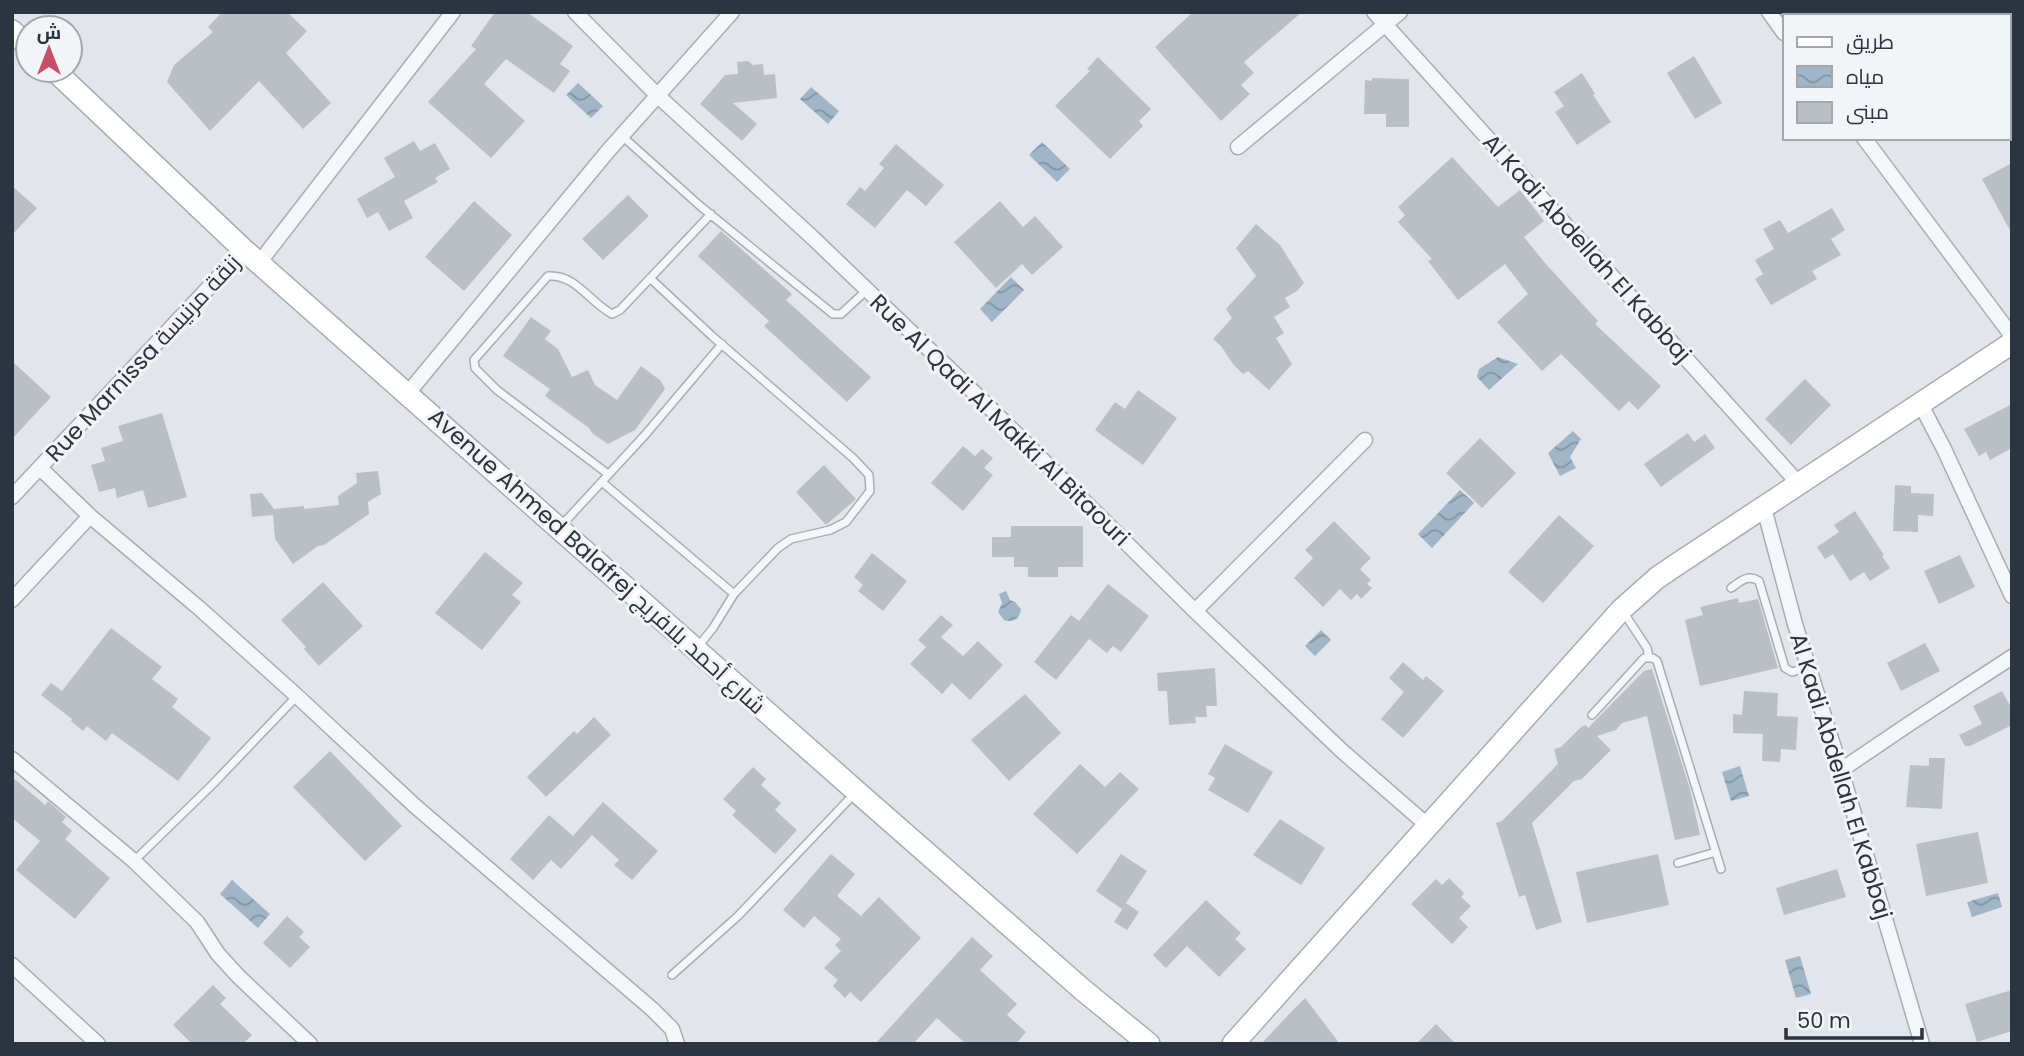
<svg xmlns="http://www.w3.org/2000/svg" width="2024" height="1056" viewBox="0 0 2024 1056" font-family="Poppins,Cairo,sans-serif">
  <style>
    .water { fill: url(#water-waves) }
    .building { fill: #babfc6 }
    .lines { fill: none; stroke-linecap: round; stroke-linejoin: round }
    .lane-casing { stroke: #a7adb4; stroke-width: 10 }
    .street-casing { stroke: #a7adb4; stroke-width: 17 }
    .secondary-casing { stroke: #a7adb4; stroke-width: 24 }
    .lane { stroke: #f5f6f8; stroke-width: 7 }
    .street { stroke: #f5f6f8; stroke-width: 14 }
    .secondary { stroke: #fff; stroke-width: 21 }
    .labels { text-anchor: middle; stroke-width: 6; stroke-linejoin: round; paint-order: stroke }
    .street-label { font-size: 23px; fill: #2b3441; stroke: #f2f4f7 }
  </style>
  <defs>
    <pattern id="water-waves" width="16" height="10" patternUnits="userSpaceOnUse" patternTransform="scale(1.75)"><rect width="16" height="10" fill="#a0b5c7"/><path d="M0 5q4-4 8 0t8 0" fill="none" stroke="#8394a3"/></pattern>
  </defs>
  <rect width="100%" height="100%" fill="#e2e6ea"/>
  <path class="water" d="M578,83l25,23 -12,12 -25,-23z
    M811,87l28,24 -11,13 -28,-25z
    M1042,142l28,27 -13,13 -28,-27z
    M1011,277l13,13 -32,32 -12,-13z
    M1498,357l20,7 -29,26 -12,-13 2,-8z
    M1573,431l8,8 -11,18 6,11 -16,8 -12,-23z
    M1460,490l14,13 -42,45 -14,-14z
    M1006,591l4,9 5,2 6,7c-1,10 -8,14 -17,11l-6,-8 4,-9 -3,-9z
    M1321,630l10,10 -16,16 -10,-10z
    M1740,766l9,30 -18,5 -9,-29z
    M232,880l38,34 -12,14 -38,-34z
    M1998,893l4,14 -30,10 -5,-15z
    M1800,956l11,38 -15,4 -11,-38z"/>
  <path class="building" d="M222,12h65l20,19 -21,22 45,50 -28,26 -44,-48 -49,50 -43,-49 7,-17 39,-33 -5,-5z
    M495,12h32l46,34 -13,18 10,7 -16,22 -48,-34 -22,25 41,37 -34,37 -63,-56 48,-53 -5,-3z
    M1193,12h109l-58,50 10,11 -13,12 9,9 -29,27 -66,-74z
    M1694,56l28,47 -27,16 -28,-46z
    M1098,57l53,52 -12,12 4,5 -33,33 -55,-53 35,-35 -3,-2z
    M748,61l5,4 10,-1 1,11 11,-1 2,24 -44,5 24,21 -15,17 -42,-37 25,-29 13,-1 -1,-12z
    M1582,73l13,21 -2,1 18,27 -34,23 -22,-33 9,-6 -10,-14z
    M1372,78l37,1v48h-23v-13h-22l1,-34 7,1z
    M414,141l6,10 15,-8 15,26 -15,9 3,4 -34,19 9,17 -24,13 -11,-19 -11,6 -10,-19 38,-22 -11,-19z
    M896,144l48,41 -18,21 -19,-16 -32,38 -29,-24 14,-17 5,4 19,-23 -5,-4z
    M1452,157l46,50 22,-17 24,31 -20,16 21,26 53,58 -3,3 66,62 -23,24 -9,-9 -10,10 -58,-57 -19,17 -45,-49 31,-28 -23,-30 -47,36 -30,-39 4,-2 -34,-37 7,-7 -7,-8z
    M2012,163v71l-30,-55z
    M12,186l25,22 -25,27z
    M628,195l21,21 -46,44 -21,-21z
    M474,201l38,34 -48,56 -39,-34z
    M1000,201l23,26 12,-11 28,31 -31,28 -10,-11 -26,24 -42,-46z
    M1832,208l13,22 -14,9 10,16 -29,16 5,8 -46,26 -16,-26 8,-5 -8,-14 19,-11 -11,-20 17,-9 8,13z
    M1256,224l24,21 24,38 -7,8 -12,7 5,9 -16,10 10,16 -8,5 16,26 -23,26 -21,-19 -5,3 -10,-10 -12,-18 -8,-7 19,-21 -6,-9 30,-33 -20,-28z
    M721,231l71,63 -6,6 85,77 -24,25 -83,-76 5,-5 -71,-65z
    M531,317l20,14 -6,8 13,10 14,28 16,-7 7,15 22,15 24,-34 19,14 5,9 -30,41 -27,14 -16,-11 -3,-5 -44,-32 5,-7 -47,-33z
    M12,361l39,36 -39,42z
    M1805,379l26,26 -40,40 -26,-26z
    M1138,390l39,28 -34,47 -48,-35 20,-28 10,7z
    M2012,404v44l-22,12 -4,-8 -7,4 -15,-27z
    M162,413l25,84 -39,11 -5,-18 -26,8 -2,-10 -16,4 -8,-27 14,-4 -4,-13 22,-7 -5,-15z
    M1688,433l6,9 11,-8 10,14 -54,39 -17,-23z
    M1480,438l36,35 -34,35 -36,-35z
    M963,446l12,10 7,-7 11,9 -9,10 9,7 -30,36 -32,-28z
    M824,465l32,34 -30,26 -30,-33z
    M378,471l3,23 -13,8 1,12 -45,31 -6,1 -25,18 -18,-25 -2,-24 -21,2 -2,-23 12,-1 12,16 30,-3v3l35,-4 -1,-9 19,-13 -1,-10z
    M1895,485l16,1v7l23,1 -1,22 -15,-1v17l-25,-1z
    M1855,511l29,44 -2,1 8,12 -20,13 -6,-9 -14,9 -17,-27 -8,5 -8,-12 22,-15 -5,-7z
    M1559,515l35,31 -51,57 -35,-31z
    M1334,521l37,37 -11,11 11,11 -4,4 5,4 -11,11 -4,-5 -6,6 -11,-11 -17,18 -29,-29 19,-20 -8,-8z
    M1011,526h72v41h-25v10h-30v-10h-14v-10h-22v-20h19z
    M485,552l38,31 -11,12 9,7 -39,48 -47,-37z
    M872,553l35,28 -24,30 -25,-20 5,-6 -9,-8z
    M1960,555l15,32 -36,17 -15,-33z
    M323,582l40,44 -44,40 -15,-17 2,-2 -25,-27z
    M1108,584l41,32 -28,36 -8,-6 -6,7 -18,-14 -33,41 -22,-18 37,-47 8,6z
    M1738,598l1,5 19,-4 20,69 -78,18 -15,-66 18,-5 -3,-8z
    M941,615l12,10 -12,12 22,19 15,-15 25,24 -33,35 -18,-17 -10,11 -32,-30 16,-17 -8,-7z
    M111,628l51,39 -10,12 26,20 -6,8 39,31 -33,43 -66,-48 -6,8 -19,-15 -4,5 -12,-10 1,-2 -31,-24 10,-12 11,8z
    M1925,643l15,28 -39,20 -14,-28z
    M1403,662l20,18 3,-4 18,15 -41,47 -22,-19 23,-27 -15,-14z
    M1215,668l2,38h-11l1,11h-12l1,6 -27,2 -2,-34h-9l-1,-18z
    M1652,669l38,120 10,46 -25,5 -28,-124 -25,7 -6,7 -19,6 14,14 -29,29 -8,2 -42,42 30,99 -26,8 -11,-35 -6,2 -23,-74 6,-2 56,-57 -4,-15 7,-2 20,-20 5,-2 2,3 56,-57z
    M1744,691l34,2 -1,23 21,1 -2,33 -15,-1 -1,13 -18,-1 1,-27 -30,-1v-19l9,1z
    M2002,691l10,18v16l-42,21h-5l-6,-11 23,-11 -9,-18z
    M1025,694l36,39 -52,48 -38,-41z
    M594,717l17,18 -65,62 -19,-20 47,-46 3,3z
    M1225,744l48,28 -25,41 -40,-23 7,-12 -7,-4z
    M330,751l72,75 -37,35 -72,-74z
    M1929,758h16l-3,51 -36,-2 4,-42 19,1z
    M1080,764l25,23 15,-15 19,17 -62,65 -44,-40z
    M753,767l13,12 -5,6 20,18 -6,7 22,20 -22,24 -43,-39 4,-4 -13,-12z
    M12,777l33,28 3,-4 18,16 -4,5 10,9 -7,8 45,39 -35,41 -59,-49 24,-29 -28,-23z
    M603,802l55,49 -26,29 -18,-15 5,-5 -27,-25 -31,34 -10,-9 -18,20 -23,-21 39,-44 24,21z
    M1280,819l45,29 -24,37 -48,-30z
    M1978,832l10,51 -62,13 -10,-52z
    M831,854l24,20 -18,22 24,20 18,-19 42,41 -60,64 -11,-10 -5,6 -12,-12 5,-6 -14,-12 17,-17 -6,-6 6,-6 -27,-23 -10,12 -21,-18z
    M1121,854l26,17 -25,38 -26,-18z
    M1658,854l11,51 -82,18 -11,-51z
    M1837,869l9,28 -62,18 -8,-27z
    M1449,878l15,15 -3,4 10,9 -12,12 9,9 -16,17 -41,-40 25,-25 6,6z
    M1206,900l35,33 -6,6 11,10 -27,28 -32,-31 -21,22 -13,-13z
    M1126,903l13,9 -12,18 -13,-8z
    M287,916l17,16 -5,5 11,10 -20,21 -27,-25z
    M972,937l21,19 -13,14 37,34 -10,11 19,17 -10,12h-50l-29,-26 -24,26h-38z
    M213,985l13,13 -6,6 32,31 -9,9h-51l-19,-19z
    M2012,990v41l-35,11 -12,-38z
    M1305,998l35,46h-79l31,-33z
    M1436,1024l20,20h-40z"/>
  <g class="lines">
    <defs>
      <path id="lane" d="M622,136l77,69 134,109h8l26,-24
        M651,279l61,57 141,122 16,17 1,16 -24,31 -16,8 -39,9 -13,9 -44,46 -21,34 -16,20
        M608,474l-111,-84 -22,-22 -1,-8 74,-84c28,-2 41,26 64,38l8,-4 91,-96
        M602,482l132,112
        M560,527l85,-92 77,-91
        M1731,588c10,-7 17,-14 28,-7l26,87 7,4 16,-5
        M1624,613l23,35 2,9
        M1592,715l52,-57h9l4,3 64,208
        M134,861l79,-77 84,-88
        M1678,863l38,-11
        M672,975l66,-59 117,-123"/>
      <path id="street" d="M575,12l82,83 156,143 174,167 208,206 147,140 85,74
        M1374,12l425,472
        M1769,12l15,21
        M1864,138l148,198
        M1238,147l162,-135
        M259,263l194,-251
        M408,393l200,-242 124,-139
        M1920,403l24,46 68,147
        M40,468l50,48 109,92 98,88 118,110 237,203 20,20 5,15
        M12,497l232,-247
        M1764,508l31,116 46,146 81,274
        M12,600l78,-84
        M1195,611l170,-171
        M12,759l122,102 63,61 21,32 20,22 72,68
        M1841,770l68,-46 103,-67
        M12,965l86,79"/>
      <path id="secondary" d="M12,31l16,15
        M54,70l190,180 612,541 227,199 66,54
        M1233,1044l389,-435 35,-31 19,-13 336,-222"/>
    </defs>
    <use href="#lane" class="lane-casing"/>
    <use href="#street" class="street-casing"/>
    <use href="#secondary" class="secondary-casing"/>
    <use href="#lane" class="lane"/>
    <use href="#street" class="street"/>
    <use href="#secondary" class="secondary"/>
  </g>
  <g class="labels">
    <g class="street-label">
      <text transform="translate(1587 248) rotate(48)" y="8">Al Kadi Abdellah El Kabbaj</text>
      <text transform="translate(143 358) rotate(-47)" y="8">Rue Marnissa زنقة مرنيسة</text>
      <text transform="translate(1000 420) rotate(44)" y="8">Rue Al Qadi Al Makki Al Bitaouri</text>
      <text transform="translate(597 561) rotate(42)" y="8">Avenue Ahmed Balafrej شارع أحمد بلافريج</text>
      <text transform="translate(1841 776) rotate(73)" y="8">Al Kadi Abdellah El Kabbaj</text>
    </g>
  </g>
  <rect width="2024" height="1056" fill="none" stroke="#2b3441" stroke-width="28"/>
  <rect x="1783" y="14" width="228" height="126" fill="#f2f4f7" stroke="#a2a7ae" stroke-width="2"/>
  <rect x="1797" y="37" width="35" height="10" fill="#ffffff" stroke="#a2a7ae" stroke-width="2"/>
  <text x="1846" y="49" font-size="21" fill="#2b3441">طريق</text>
  <rect x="1797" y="66" width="35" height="21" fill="url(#water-waves)" stroke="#a2a7ae" stroke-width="2"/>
  <text x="1846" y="84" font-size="21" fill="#2b3441">مياه</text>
  <rect x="1797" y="102" width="35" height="21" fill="#babfc6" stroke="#a2a7ae" stroke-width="2"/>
  <text x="1846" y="119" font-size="21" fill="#2b3441">مبنى</text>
  <g transform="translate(49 49)"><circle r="33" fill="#f2f4f7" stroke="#a2a7ae" stroke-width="2"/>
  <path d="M0-5L12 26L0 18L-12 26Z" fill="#c65067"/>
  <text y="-10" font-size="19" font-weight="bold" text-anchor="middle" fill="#2b3441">ش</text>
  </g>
  <path d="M1786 1028v10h136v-10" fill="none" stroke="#2b3441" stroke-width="3.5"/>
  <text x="1797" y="1028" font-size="21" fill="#2b3441" stroke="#f2f4f7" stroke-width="5" paint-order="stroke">50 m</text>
</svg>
